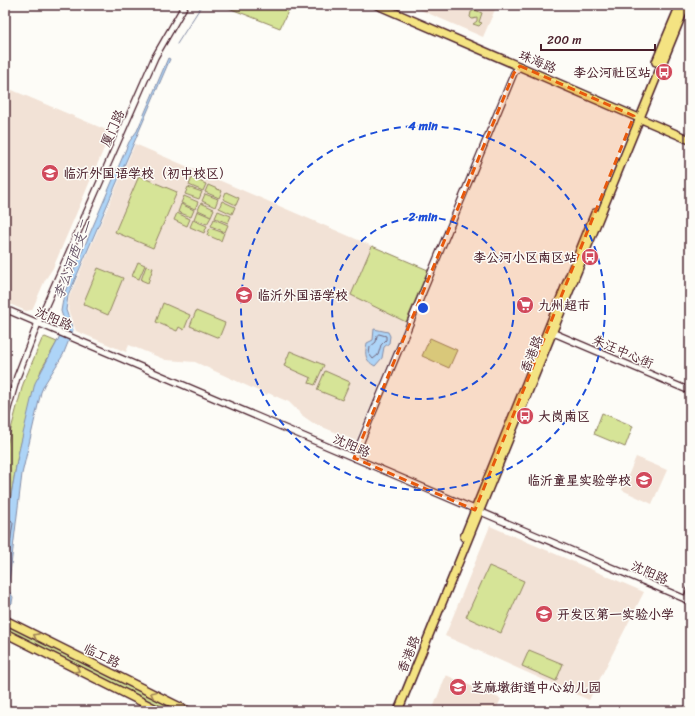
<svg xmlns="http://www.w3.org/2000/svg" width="695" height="716" viewBox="0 0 695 716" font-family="Sriracha,'LXGW WenKai TC',sans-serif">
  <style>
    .built { fill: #f2e2d6 }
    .green { fill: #d6e497; stroke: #908261 }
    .water { fill: #add4f7; stroke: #858ca5 }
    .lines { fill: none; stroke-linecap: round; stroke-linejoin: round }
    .shore { stroke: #72677d; stroke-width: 1 }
    .stream { stroke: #858ca5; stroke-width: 1 }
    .minor-casing { stroke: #4a1f2b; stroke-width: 8 }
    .major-casing { stroke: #4a1f2b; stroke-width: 10 }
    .minor { stroke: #fdfcf7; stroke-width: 5.5 }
    .major { stroke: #f4e382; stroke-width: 7 }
    .oneway { stroke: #9f8156 }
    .marked { fill: #e8590c; fill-opacity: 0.2; stroke: #e8590c; stroke-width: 3; stroke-dasharray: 8 5; stroke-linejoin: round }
    .ring { fill: none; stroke: #1d4ed8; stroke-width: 2; stroke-dasharray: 7 5 }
    .labels { text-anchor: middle; stroke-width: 3; stroke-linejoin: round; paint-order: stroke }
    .street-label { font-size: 13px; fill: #4a1f2b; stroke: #fdfcf7 }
    .poi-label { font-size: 13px; font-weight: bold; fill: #4a1f2b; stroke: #fdfcf7; text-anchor: start }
    .water-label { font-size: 14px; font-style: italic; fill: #685568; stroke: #fdfcf7 }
    .centre { fill: #1d4ed8; stroke: #fdfcf7; stroke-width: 2 }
    .ring-label { font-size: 12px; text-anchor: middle; font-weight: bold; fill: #1d4ed8; stroke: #fdfcf7; stroke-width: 3; stroke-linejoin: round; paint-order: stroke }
  </style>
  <rect width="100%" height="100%" fill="#fdfcf7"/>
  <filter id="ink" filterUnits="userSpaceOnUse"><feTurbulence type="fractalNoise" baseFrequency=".025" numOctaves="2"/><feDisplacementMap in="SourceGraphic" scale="8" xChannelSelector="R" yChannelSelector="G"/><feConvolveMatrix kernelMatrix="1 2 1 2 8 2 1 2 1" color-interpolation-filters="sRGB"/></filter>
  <g filter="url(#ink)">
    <path class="built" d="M409,5h88l-14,32z
      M5,87l106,45 -58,136 -8,12 -13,30 -6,1 -21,-9z
      M135,144l293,126 -72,171 -43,-18 -10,-7 -14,-14 -21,-9 -1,2 -72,-33 -29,-2 -37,-15 -3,7 -50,-21 -8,-21 1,-13z
      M636,457l31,13 -15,34 -30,-14z
      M490,526l154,66 -55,108 -144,-64z
      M446,675l55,24 -6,12h-63z"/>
    <path class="green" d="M221,5h70l-11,23z
      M475,10l7,3 -3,9 3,1 -3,3 -6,-2 4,-3v-3l-5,1 -2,-2 1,-5z
      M139,176l38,16 -24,56 -38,-16z
      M192,178l14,6 -3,7 -14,-6z
      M208,185l14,6 -3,7 -14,-6z
      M188,187l14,5 -3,7 -14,-5z
      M226,192l13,6 -3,7 -13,-6z
      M205,194l13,5 -3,8 -13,-6z
      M184,196l14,6 -3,7 -14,-6z
      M222,201l13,6 -3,7 -13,-6z
      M201,203l13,6 -3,7 -13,-6z
      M181,204l13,6 -3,7 -13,-5z
      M197,211l14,6 -4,7 -13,-5z
      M218,211l13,5 -3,7 -13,-5z
      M177,213l13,6 -3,7 -13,-6z
      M214,219l14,6 -3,7 -14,-6z
      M193,220l14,6 -3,7 -14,-6z
      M210,228l14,5 -3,8 -14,-6z
      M372,246l56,24 -22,52 -55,-27z
      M138,262l7,3 -6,14 -7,-3z
      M146,266l7,2 -5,15 -7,-3z
      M98,268l25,10 -15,37 -25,-11z
      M163,303l27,12 -6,15 -5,-3 -2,4 -21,-9z
      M196,311l29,12 -6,15 -29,-12z
      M45,337l12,5 -16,28 -23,85 -13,75v-78l18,-68 19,-45z
      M430,338l27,12 -8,18 -27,-12z
      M290,351l34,14 -9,20 -6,-2 2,-5 -27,-12z
      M325,371l25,11 -8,18 -25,-10z
      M602,413l31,13 -8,21 -31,-13z
      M489,566l35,15 -23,52 -35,-16z
      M5,624l174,87h-10l-164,-82z
      M529,650l34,14 -7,17 -34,-15z"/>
    <path class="water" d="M168,58l2,1 -102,237 -2,14 7,20 -10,25 -19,30 -3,7 -19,82 -14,116 5,7 -1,6 -7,6v-79l13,-75 17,-72 22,-41 8,-18 -4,-13 3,-17 65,-152 8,-11z
      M374,329l14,3 2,4 -1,7 -5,4 -2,11 -7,8c-11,-6 -10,-13 -8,-23l6,-3z"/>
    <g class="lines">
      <path class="shore" d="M379,334l7,2v4l-5,5 -3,10 -5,4 -4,-5 1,-7 6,-5 1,-6z
        M5,522l6,-2 2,3 -8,56"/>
      <path class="stream" d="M177,44l25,-39"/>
      <defs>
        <path id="minor" d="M5,309l685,292
          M549,331l141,60
          M5,419l12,-42 21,-54 117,-266 30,-52
          M354,458l160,-385 6,-7
          M686,600l4,-10"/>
        <path id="major" d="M377,5l313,135
          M656,62l24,-57
          M464,537l131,-324
          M5,620l183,91
          M5,633l155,78
          M398,711l288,-706"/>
      </defs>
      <use href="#minor" class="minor-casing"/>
      <use href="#major" class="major-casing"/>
      <use href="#minor" class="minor"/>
      <use href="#major" class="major"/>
    </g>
    <defs><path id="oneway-chevron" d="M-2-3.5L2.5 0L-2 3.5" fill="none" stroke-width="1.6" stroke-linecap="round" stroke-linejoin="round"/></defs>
    <g class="oneway">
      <use href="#oneway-chevron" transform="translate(36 636) rotate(-154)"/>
      <use href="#oneway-chevron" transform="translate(77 670) rotate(27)"/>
      <use href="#oneway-chevron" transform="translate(153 694) rotate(-154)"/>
    </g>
  </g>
  <path class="marked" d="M520,66l114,50 -159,394 -121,-52 160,-385z"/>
  <g class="ring">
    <circle cx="423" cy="308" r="91"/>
    <circle cx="423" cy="308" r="182"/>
  </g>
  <defs>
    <symbol id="bus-disc" viewBox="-11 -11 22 22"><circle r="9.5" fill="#d1495b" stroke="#fdfcf7"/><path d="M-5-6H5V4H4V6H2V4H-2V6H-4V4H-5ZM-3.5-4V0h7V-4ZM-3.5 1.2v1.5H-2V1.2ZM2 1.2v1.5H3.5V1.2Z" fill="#fff"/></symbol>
    <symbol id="school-disc" viewBox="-11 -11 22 22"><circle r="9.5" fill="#d1495b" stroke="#fdfcf7"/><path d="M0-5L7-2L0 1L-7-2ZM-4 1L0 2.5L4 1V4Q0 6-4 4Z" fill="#fff"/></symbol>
    <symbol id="supermarket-disc" viewBox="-11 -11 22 22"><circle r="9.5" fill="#d1495b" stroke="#fdfcf7"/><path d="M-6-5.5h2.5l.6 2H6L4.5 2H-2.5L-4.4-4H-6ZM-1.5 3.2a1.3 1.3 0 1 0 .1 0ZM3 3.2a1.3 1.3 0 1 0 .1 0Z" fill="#fff"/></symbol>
  </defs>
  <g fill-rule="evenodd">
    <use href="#bus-disc" x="654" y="62" width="20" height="20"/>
    <use href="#school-disc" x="40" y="163" width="20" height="20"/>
    <use href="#bus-disc" x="580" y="247" width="20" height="20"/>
    <use href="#school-disc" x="234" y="285" width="20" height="20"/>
    <use href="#supermarket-disc" x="515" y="295" width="20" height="20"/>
    <use href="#bus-disc" x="515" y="406" width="20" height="20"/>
    <use href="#school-disc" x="634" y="470" width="20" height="20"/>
    <use href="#school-disc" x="534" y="604" width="20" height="20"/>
    <use href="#school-disc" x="448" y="677" width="20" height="20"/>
  </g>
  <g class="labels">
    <g class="street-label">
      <text transform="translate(538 61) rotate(23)" y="5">珠海路</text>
      <text transform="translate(112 128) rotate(-66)" y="5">厦门路</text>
      <text transform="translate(54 318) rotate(23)" y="5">沈阳路</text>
      <text transform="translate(623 351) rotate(23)" y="5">朱汪中心街</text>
      <text transform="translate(531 354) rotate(-68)" y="5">香港路</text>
      <text transform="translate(352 445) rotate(23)" y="5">沈阳路</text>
      <text transform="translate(650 572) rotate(23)" y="5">沈阳路</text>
      <text transform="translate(408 654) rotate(-68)" y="5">香港路</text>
      <text transform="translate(102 655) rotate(26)" y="5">临工路</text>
    </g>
    <g class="poi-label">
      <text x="651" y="77" text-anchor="end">李公河社区站</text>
      <text x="63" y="178">临沂外国语学校（初中校区）</text>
      <text x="577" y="262" text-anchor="end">李公河小区南区站</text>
      <text x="257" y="300">临沂外国语学校</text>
      <text x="538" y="310">九州超市</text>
      <text x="538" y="421">大岗南区</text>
      <text x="631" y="485" text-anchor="end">临沂童星实验学校</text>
      <text x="557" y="619">开发区第一实验小学</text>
      <text x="471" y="692">芝麻墩街道中心幼儿园</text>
    </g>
    <g class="water-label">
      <text transform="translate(72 259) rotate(-70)" y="5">李公河西支二</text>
    </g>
  </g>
  <circle cx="423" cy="308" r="6" class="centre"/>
  <g class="ring-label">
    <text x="423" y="130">4 min</text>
    <text x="423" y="221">2 min</text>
  </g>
  <rect width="695" height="716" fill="none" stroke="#fdfcf7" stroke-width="20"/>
  <rect x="10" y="10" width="675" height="696" fill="none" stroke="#4a1f2b" stroke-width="1.5" filter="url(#ink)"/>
  <path d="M541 44v6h114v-6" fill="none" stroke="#4a1f2b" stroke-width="2"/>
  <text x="547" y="44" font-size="12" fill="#4a1f2b" stroke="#fdfcf7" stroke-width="3" paint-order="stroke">200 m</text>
</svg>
